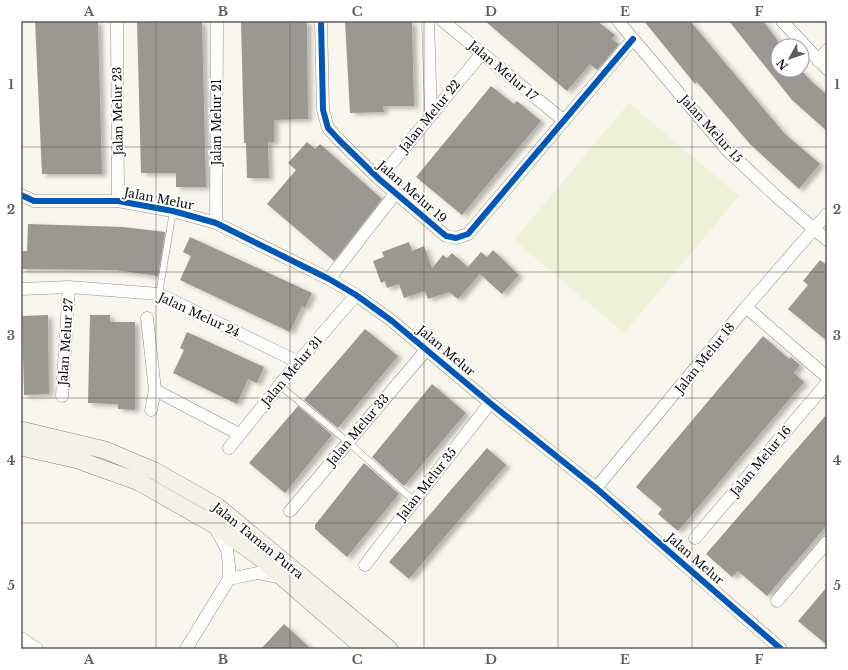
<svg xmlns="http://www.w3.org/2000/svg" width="848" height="670" viewBox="0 0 848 670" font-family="'Libre Baskerville',serif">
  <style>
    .pitch { fill: #edf2d8 }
    .building { fill: #9b9894; filter: url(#shadow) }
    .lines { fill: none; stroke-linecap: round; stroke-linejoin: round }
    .lane-casing { stroke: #92908c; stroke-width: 7 }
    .street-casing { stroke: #92908c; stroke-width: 13 }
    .secondary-casing { stroke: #888783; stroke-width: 18 }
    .lane { stroke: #fefefc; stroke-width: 6 }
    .street { stroke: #fefefc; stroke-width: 12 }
    .secondary { stroke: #f4f1e7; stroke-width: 17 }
    .cycleway-casing { stroke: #fff; stroke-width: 8 }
    .cycleway { stroke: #0057b8; stroke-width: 6 }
    .grid { fill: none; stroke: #5e5d59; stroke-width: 1; stroke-opacity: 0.55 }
    .labels { text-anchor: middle; stroke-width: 4; stroke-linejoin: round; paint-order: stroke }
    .street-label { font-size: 12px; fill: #0a0a0a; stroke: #fff }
    .neatline { fill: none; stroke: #5e5d59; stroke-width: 1.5 }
    .grid-label { font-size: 13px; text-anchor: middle; font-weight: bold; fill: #5e5d59 }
  </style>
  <defs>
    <filter id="shadow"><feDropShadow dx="4.5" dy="2.5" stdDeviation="2" flood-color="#0004"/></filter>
  </defs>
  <rect width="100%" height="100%" fill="#f9f6ed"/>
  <path class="pitch" d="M629,103l110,93 -115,137 -110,-93z"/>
  <path class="building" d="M35,21h63l4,153h-60z
    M137,21h65l4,166h-30v-14h-35z
    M241,21h66l1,98 -34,1v22h-6l1,36h-22l-1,-35h-2z
    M345,21h67l2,85h-31l1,6 -34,1z
    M485,21h112l18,14 -3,4 7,5 -22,26 -7,-6 -23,27z
    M644,21h46l84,100 11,13 35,30 -21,25 -49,-45 -53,-62 -2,2z
    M729,21h34l15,20v29h23l9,10 17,15v36l-35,-31z
    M491,86l23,18 3,-3 24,20 -79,94 -46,-38z
    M307,142l8,7 5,-5 62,55 -48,62 -67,-57 29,-34 -8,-7z
    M28,224l95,3 42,5 -7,44 -44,-6 -93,-1v-18h6z
    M190,237l122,56 -7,15 -3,-2 -12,26 -110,-52 11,-24 -8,-4z
    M409,242l3,9 12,-5 8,22 11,-13 4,3 5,-5 16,14 13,-15 6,5 6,-7 26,25 -17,19 -22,-20 -22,25 -9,-7 -21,7 -3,-8 -21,7 -5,-14 -12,4 -2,-7 -4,2 -8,-22 11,-4 -2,-5z
    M820,260l7,5v76l-39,-32 20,-24 -5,-4z
    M48,315l1,79 -25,1 -2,-79z
    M90,315h20v7h25v88l-17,-1v-5l-30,-1z
    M365,329l33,27 -60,72 -34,-28z
    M187,332l77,35 -7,16 -9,-4 -11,25 -64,-31 11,-23 -4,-2z
    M763,336l26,23 2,-2 9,8 -6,8 10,9 -126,149 -20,-17 4,-5 -26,-22z
    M432,384l34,29 -62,73 -32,-29z
    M298,406l34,29 -47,58 -36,-30z
    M827,414v111l-60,71 -29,-25 -6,6 -26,-23z
    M487,448l19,17 -97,114 -20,-17z
    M364,463l35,31 -52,63 -32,-28v-4z
    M827,587v58l-29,-24z
    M284,624l27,25h-50z"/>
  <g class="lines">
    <defs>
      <path id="lane" d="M159,294l14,-83
        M279,385l69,57 66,59"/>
      <path id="street" d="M117,21l1,180
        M321,21l2,89 5,18 12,13 39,38 67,57 10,2 12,-4 165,-195
        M428,21l3,93
        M443,21l121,100
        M618,21l109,129 50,47 50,43
        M782,21l45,48
        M818,61l9,-11
        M379,179l103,-126
        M21,195l13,6h84l55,10 43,12 113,56 27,16 36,26 98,82 106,85 185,161
        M216,223l1,-202
        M329,279l66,-85
        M21,289l48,-2 90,7 139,68
        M746,307l81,70
        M147,318l8,72 -4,20
        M155,390l84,44
        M62,396l7,-109
        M229,448l69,-86 58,-67
        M596,488l150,-181 81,-93
        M290,511l137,-162
        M695,538l132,-155
        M365,565l125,-162
        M229,579l29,-6 24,5
        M777,601l50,-59
        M21,638l16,11
        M186,649l43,-70v-14l-2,-15 -11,-21"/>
      <path id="secondary" d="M21,430l84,20 50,21 63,36 171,142
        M21,447l57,13 61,22 74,42 45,32 107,93"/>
    </defs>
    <use href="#lane" class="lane-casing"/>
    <use href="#street" class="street-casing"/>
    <use href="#secondary" class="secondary-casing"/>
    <use href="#lane" class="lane"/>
    <use href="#street" class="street"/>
    <use href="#secondary" class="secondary"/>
    <defs>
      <path id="cycleway" d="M321,21l2,89 5,18 12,13 39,38 67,57 10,2 12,-4 165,-195
        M21,195l13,6h84l55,10 43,12 113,56 27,16 36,26 98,82 106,85 185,161"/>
    </defs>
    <use href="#cycleway" class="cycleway-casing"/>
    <use href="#cycleway" class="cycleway"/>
  </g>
  <path class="grid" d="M156,21v628M290,21v628M424,21v628M558,21v628M692,21v628M21,147h806M21,272h806M21,398h806M21,523h806"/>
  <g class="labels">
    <g class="street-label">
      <text transform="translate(503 71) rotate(40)" y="4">Jalan Melur 17</text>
      <text transform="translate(118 111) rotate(-91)" y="4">Jalan Melur 23</text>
      <text transform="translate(430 116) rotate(-51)" y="4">Jalan Melur 22</text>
      <text transform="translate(217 122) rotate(-90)" y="4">Jalan Melur 21</text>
      <text transform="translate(711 129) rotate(48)" y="4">Jalan Melur 15</text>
      <text transform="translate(412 192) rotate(41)" y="4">Jalan Melur 19</text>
      <text transform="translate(159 199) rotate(11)" y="4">Jalan Melur</text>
      <text transform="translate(199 315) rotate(25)" y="4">Jalan Melur 24</text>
      <text transform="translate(66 342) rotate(-86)" y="4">Jalan Melur 27</text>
      <text transform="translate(446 351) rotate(40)" y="4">Jalan Melur</text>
      <text transform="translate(705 358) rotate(-51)" y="4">Jalan Melur 18</text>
      <text transform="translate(292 371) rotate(-50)" y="4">Jalan Melur 31</text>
      <text transform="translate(358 430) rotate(-50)" y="4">Jalan Melur 33</text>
      <text transform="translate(761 461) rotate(-50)" y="4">Jalan Melur 16</text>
      <text transform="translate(427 484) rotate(-52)" y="4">Jalan Melur 35</text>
      <text transform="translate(258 541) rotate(39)" y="4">Jalan Taman Putra</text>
      <text transform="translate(695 559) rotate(41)" y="4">Jalan Melur</text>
    </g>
  </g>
  <rect width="848" height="670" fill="none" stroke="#ffffff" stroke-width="44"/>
  <g transform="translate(790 58) rotate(230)"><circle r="19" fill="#ffffff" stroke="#9d9d9d"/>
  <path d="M0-3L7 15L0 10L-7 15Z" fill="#5e5d59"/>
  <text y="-6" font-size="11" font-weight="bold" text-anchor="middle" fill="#0a0a0a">N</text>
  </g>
  <rect x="22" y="22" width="804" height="626" class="neatline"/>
  <g class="grid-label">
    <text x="89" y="16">A</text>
    <text x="223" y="16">B</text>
    <text x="357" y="16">C</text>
    <text x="491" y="16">D</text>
    <text x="625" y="16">E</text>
    <text x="759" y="16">F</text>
    <text x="11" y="89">1</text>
    <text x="837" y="89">1</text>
    <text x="11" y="214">2</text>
    <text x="837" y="214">2</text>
    <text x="11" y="340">3</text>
    <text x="837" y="340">3</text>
    <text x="11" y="465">4</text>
    <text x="837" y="465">4</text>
    <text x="11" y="590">5</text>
    <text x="837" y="590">5</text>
    <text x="89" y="664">A</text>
    <text x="223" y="664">B</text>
    <text x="357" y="664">C</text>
    <text x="491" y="664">D</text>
    <text x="625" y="664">E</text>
    <text x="759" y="664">F</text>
  </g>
</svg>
